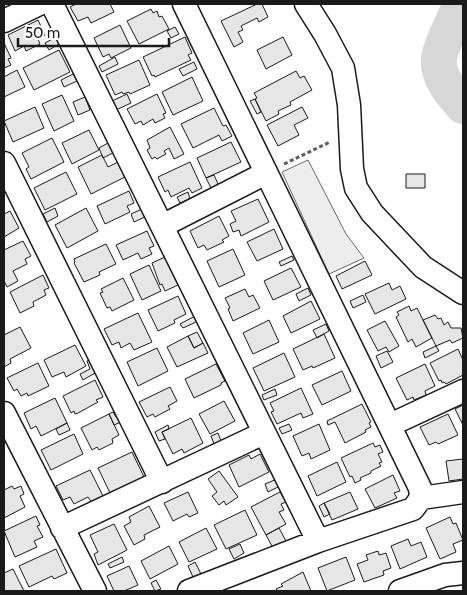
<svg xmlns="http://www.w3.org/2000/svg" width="467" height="595" viewBox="0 0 467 595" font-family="Cabin,sans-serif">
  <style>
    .built { fill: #ededed; stroke: #6a6a6a }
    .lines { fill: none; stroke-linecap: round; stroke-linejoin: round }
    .river { stroke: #d7d7d7; stroke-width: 36 }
    .building { fill: #e6e6e6; stroke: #1a1a1a }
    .minor-casing { stroke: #1a1a1a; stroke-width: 25 }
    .path { stroke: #5f5f5f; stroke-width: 3; stroke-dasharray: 4 2.5; stroke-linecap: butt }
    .minor { stroke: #fff; stroke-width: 22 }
  </style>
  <rect width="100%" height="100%" fill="#fff"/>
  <path class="built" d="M308,160l38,74 18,24 -35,16 -47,-102z"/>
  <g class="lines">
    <path class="river" d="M461,4c-5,12 -21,43 -22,55 -2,18 13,35 24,47"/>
  </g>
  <path class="building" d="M76,4h34l4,8 -23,11 -3,-6 -10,4 -8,-14z
    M257,4h5l6,13 -9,5 -2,-4 -16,8 2,4 -5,2 5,10 -9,5 -13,-26z
    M151,9l2,4 4,-2 2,6 3,-1 7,13 -30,15 -12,-23z
    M38,20l7,15 -7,4 2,5 -14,7 -2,-5 -9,5 -7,-16z
    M120,25l11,23 -20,10 -2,-4 -6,3 -9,-19z
    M175,27l4,7 -8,4 -4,-7z
    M56,37l3,7 -10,6 -4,-7z
    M185,37l7,16 -4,2 3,5 -36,17 -1,-2 -2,1 -9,-19z
    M283,37l9,18 -26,14 -9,-19z
    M4,43l7,15 -3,1 3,6 -7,3z
    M59,50l11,22 -36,18 -11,-22z
    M115,57l3,7 -16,8 -3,-6z
    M139,60l11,25 -20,9 -1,-2 -6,2 -1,-2 -7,3 -9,-20z
    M194,62l3,7 -14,7 -4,-7z
    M17,70l8,17 -21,10v-20z
    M296,71l4,7 4,-2 8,14 -22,12 1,3 -13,6 1,3 -13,7 -11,-22 2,-1 -3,-5z
    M73,74l4,7 -13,6 -3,-7z
    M192,77l11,24 -30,14 -11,-23z
    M127,94l4,9 -15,7 -4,-9z
    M157,94l9,19 -3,1 2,4 -10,5 -2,-4 -10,6 -2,-4 -6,3 -8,-15z
    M62,95l12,26 -20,10 -12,-27z
    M85,97l5,13 -12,5 -5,-13z
    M255,99l6,13 -4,2 -7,-13z
    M35,107l9,21 -31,14 -9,-21z
    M302,107l6,11 -14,7 5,10 -21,11 -11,-21z
    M214,108l9,18 3,-1 6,11 -10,5 -3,-6 -26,13 -12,-24z
    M170,127l14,27 -10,5 -5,-11 -5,3 2,3 -9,5 -2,-2 -3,2 -5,-9 3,-2 -3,-8z
    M89,130l10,20 -27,14 -10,-21z
    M52,138l12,24 -33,17 -5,-10 3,-2 -7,-14z
    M231,142l10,20 -35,16 -9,-20z
    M108,143l5,10 -10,5 -4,-10z
    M102,155l6,12 10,-5 7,15 -34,17 -13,-27z
    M190,162l12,26 -10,5 -3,-5 -18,9 -3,-7 -3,2 -7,-15z
    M66,172l11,22 -32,16 -11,-22z
    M406,174h19v14h-19z
    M214,175l5,11 -7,4 -6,-12z
    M129,191l5,12 -7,3 3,6 -25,12 -8,-18z
    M188,192l2,7 -10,4 -3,-6z
    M258,199l11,23 -28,14 -2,-6 -6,2 -3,-8 6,-3 -5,-10z
    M55,208l3,8 -11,6 -4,-8z
    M86,208l12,23 -31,17 -12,-23z
    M144,208l3,8 -13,6 -3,-8z
    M10,211l9,17 -15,9v-23z
    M219,216l10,20 -7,4 2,2 -17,8 -3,-5 -6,3 -8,-17z
    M274,229l9,20 -26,12 -10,-19z
    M147,231l7,15 -5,2 3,6 -11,5 -3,-6 -15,7 -7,-15z
    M23,241l8,15 -6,3 2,5 -14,7 5,10 -11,6 -3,-6v-31z
    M106,244l10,20 -17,8 1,3 -16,7 -10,-19 1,-1 -1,-3z
    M233,249l12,26 -26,12 -12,-26z
    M292,256l2,4 -13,6 -2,-4z
    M165,257l13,28 -13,6 -3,-7 -2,1 -8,-22z
    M365,261l7,14 -30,14 -6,-13z
    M149,265l12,26 -19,9 -12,-26z
    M291,268l10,19 -28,13 -9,-19z
    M43,275l6,13 -5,2 2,5 -13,7 1,4 -14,7 -10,-21z
    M123,278l11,22 -22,11 -2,-4 -3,1 -7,-15 3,-1 -2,-3z
    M389,283l3,7 8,-4 6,13 -31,15 -10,-20z
    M308,288l3,7 -12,6 -3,-7z
    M245,289l4,8 4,-2 7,13 -27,13 -5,-12 2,-1 -5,-10z
    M363,295l3,7 -13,6 -3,-7z
    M178,296l8,18 -12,6 1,3 -17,8 -10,-21z
    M311,301l9,18 -29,14 -8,-17z
    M409,306l2,5 6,-3 15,30 -16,9 -4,-8 -4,3 -12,-25 3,-2 -2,-3z
    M138,313l14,29 -18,8 -4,-7 -9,5 -2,-6 -7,3 -8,-16z
    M435,315l3,4 3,-1 3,7 4,-3 3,6h10l2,10 -11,5 -2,-3 -14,6 -13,-26z
    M195,316l3,5 -15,7 -3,-4z
    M269,320l10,22 -26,12 -10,-21z
    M385,321l14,25 -10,6 -3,-5 -8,4 -11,-21z
    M326,324l3,7 -12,7 -4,-8z
    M20,327l11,21 -21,11 1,4 -7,4v-32z
    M197,332l6,11 -9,5 -6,-12z
    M324,334l11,24 -22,10 -1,-2 -9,4 -10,-21z
    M188,336l6,12 9,-5 5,10 -31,14 -10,-20z
    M75,345l11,21 -20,11 -2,-5 -12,5 -8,-17z
    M436,346l3,5 -14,7 -2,-6z
    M157,348l11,23 -30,15 -11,-24z
    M458,349l5,11v15l-17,9 -2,-2 -2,1 -1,-3 -2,1 -9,-18z
    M387,351l6,11 -12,6 -5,-12z
    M284,353l11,24 -31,14 -11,-23z
    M89,360l6,13 -12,7 -3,-6 10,-5 -3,-8z
    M38,363l11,23 -21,10 -1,-3 -6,3 -4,-7 -3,2 -7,-13z
    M216,364l9,17 -4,2v2l-27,13 -9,-19z
    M425,364l10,22 -10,5 1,4 -12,5 -1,-3 -6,3 -11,-22z
    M342,371l9,20 -29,14 -10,-20z
    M95,380l8,17 -7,3 2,2 -20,11 -3,1 -1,-3 -3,2 -8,-17z
    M170,387l7,14 -9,5 2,3 -15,8 -2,-3 -6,3 -8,-15z
    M301,388l12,26 -10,4 -2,-5 -24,11 -6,-12 3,-1 -4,-8z
    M275,389l2,6 -13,5 -2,-5z
    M55,398l12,25 -26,13 -5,-10 -5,3 -7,-16z
    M224,401l11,20 -25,13 -11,-20z
    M362,404l9,18 -2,1 2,4 -6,3 1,2 -21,11 -10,-21 -7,3 -1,-4z
    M463,405v20l-8,-16z
    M113,412l3,5 2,-1 3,6 -7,3 -5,-11z
    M109,414l10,21 -7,4 1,4 -14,7 -2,-3 -5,3 -11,-22z
    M448,414l10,21 -20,9 -2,-2 -7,3 -9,-18z
    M191,418l12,25 -19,10 -2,-4 -9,5 -11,-22z
    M67,423l3,7 -11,5 -3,-6z
    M289,424l3,6 -10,4 -3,-6z
    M319,424l11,26 -19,9 -2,-6 -7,3 -9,-20z
    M168,425l1,4 -7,3 3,7 -6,2 -4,-9z
    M218,433l3,8 -7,3 -3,-8z
    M74,434l9,20 -32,16 -10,-20z
    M373,443l2,4 5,-2 3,7 -5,2 4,8 -3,1 2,3 -10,5v2l-11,5 1,2 -6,3 -3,-7 -2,1 -9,-19z
    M132,452l13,27 -34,16 -13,-27z
    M260,454l9,18 -30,15 -10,-22 20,-10 2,4z
    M463,459v20l-14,2 -3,-20z
    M337,462l9,20 -29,14 -9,-20z
    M90,470l14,28 -12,5 -4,-6 -14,7 -4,-7 -7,3 -7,-14z
    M219,471l19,26 -12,8 -2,-4 -5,4 -7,-9 5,-4 -9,-13z
    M393,475l7,16 -6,2 3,5 -22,10 -10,-19z
    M277,479l3,7 -12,6 -3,-8z
    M12,486l2,3 7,-3 3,8 -4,2 5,11 -21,11v-28z
    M188,492l10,21 -9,4 -2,-3 -14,7 -9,-18z
    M280,492l6,10 -5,2 3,6 -5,2 7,12 -20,11 -15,-28z
    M350,492l8,17 -26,11 -8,-17z
    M324,503l6,11 -6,3 -5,-11z
    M149,506l11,21 -16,8 1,4 -11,6 -10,-19 7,-4 -2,-5z
    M245,510l12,25 -31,14 -12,-24z
    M36,516l4,9 -3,1 6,11 -9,4 3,6 -22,10 -11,-26z
    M450,517l3,7 3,-1 7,17 -10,4 3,8 -16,7 -14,-31z
    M114,524l13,26 -29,15 -4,-11 4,-2 -8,-17z
    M206,528l11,21 -28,13 -10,-20z
    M279,528l7,13 -13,7 -7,-13z
    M408,539l3,7 10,-4 6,15 -27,12 -9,-23z
    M240,544l4,9 -10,6 -5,-10z
    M169,546l9,18 -28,15 -9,-18z
    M56,549l11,24 -13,6 -2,-3 -23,11 -10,-21z
    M378,551l1,4 7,-2 5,15 -8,3 1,4 -20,7 -7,-18 11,-4 -2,-5z
    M122,557l2,5 -14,6 -2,-4z
    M346,557l9,23 -28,11 -9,-23z
    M195,562l6,12 -8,3 -5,-11z
    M129,566l9,19 -14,6h-10l-7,-15z
    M13,569l11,22h-20v-18z
    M303,572l8,19h-34l-1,-2 7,-3 -2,-2z
    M156,580l5,9 -6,2 -4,-8z"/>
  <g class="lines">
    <defs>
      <path id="minor" d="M52,4l266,537
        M184,4l236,484 1,10 -8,11 -95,32 -129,50
        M306,4l19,30 18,34 6,37 3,64 4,19 16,25 51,54 40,26
        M4,21l35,-17
        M4,163l158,319
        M162,226l104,-53
        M4,413l91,178
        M390,425l73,-34
        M421,498l42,-6
        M62,528l202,-95
        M400,591l45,-16 18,-2"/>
    </defs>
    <use href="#minor" class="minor-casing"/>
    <path class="path" d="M284,164l46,-22"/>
    <use href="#minor" class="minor"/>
  </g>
  <rect width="467" height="595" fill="none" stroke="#1a1a1a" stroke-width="10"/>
  <path d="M18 38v8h151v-8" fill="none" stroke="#1a1a1a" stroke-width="2.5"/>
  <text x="25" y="38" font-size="15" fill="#1a1a1a" stroke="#ffffff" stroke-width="4" paint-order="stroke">50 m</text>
</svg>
